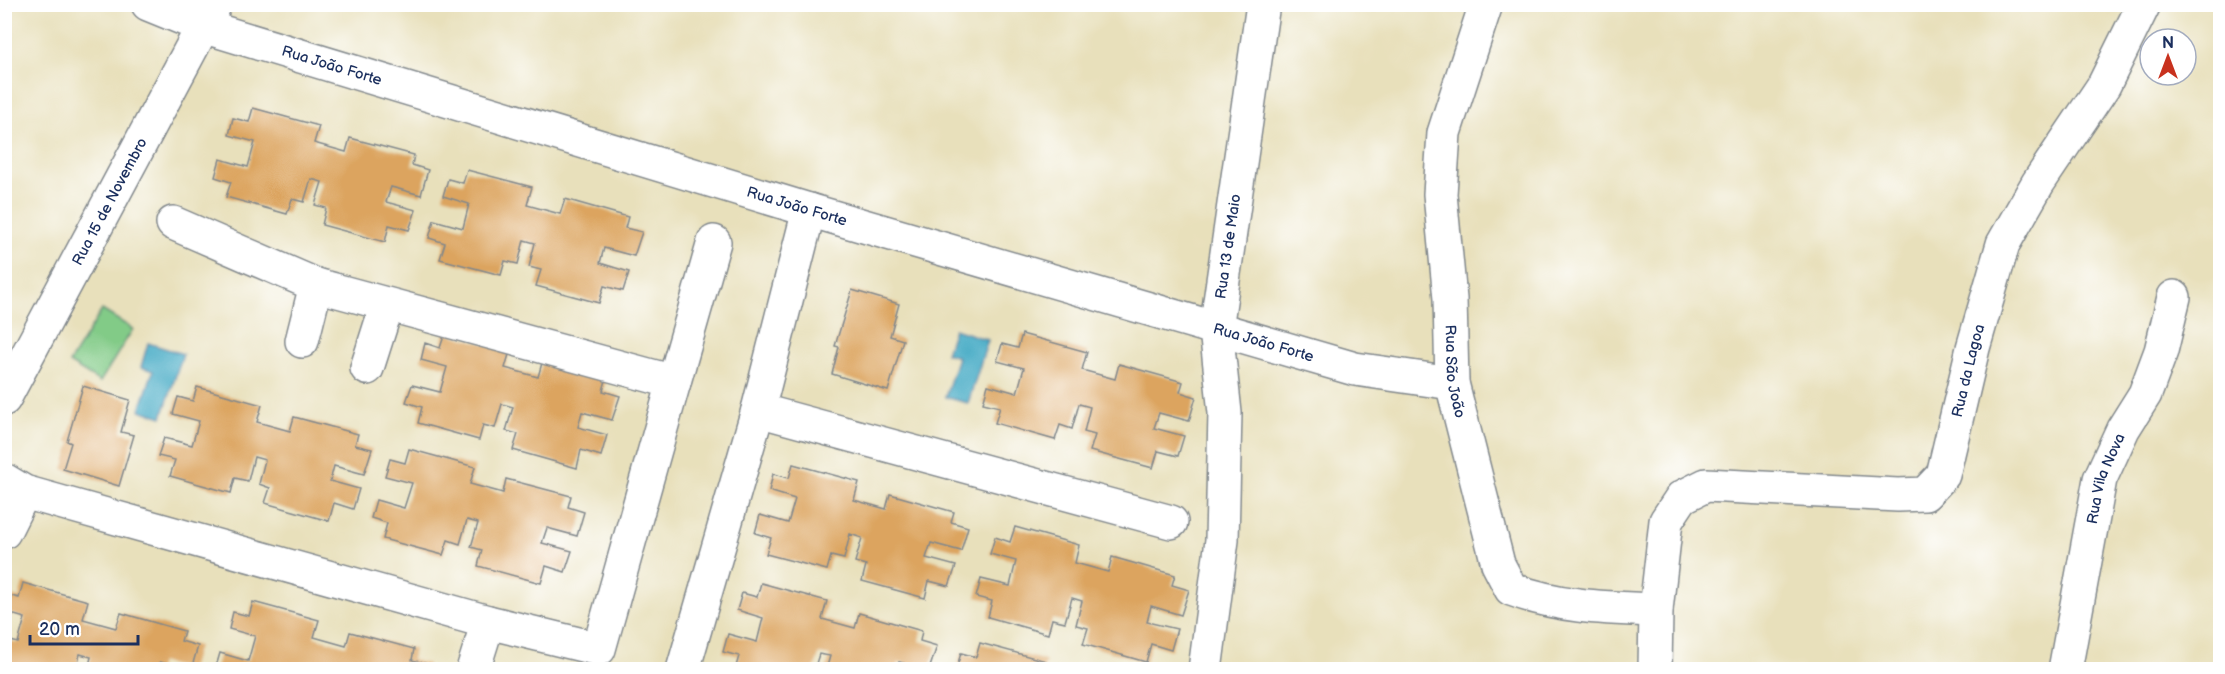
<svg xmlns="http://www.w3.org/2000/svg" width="2225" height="674" viewBox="0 0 2225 674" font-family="'Balsamiq Sans',sans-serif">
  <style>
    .green { fill: #82cb87; stroke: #4e7d72; stroke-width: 1.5 }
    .water { fill: #45aac5; stroke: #306c92; stroke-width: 1.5 }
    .building { fill: #dca45e }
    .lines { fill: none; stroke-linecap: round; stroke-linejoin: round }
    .minor-casing { stroke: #82888c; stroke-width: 36 }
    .major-casing { stroke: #82888c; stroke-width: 36 }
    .minor { stroke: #fff; stroke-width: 33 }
    .major { stroke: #fff; stroke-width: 33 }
    .labels { text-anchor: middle; stroke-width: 5; stroke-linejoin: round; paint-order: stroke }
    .street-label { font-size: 15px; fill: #1b2f5e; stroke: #fff }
  </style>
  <rect width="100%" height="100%" fill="#fff"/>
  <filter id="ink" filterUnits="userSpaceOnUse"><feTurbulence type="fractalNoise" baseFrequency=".0167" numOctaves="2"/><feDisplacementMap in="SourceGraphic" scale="12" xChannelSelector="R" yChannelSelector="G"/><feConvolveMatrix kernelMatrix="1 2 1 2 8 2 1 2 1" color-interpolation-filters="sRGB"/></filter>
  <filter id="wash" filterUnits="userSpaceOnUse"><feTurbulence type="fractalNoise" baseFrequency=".008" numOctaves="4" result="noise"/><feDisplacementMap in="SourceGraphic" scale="24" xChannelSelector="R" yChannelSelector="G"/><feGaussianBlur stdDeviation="1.35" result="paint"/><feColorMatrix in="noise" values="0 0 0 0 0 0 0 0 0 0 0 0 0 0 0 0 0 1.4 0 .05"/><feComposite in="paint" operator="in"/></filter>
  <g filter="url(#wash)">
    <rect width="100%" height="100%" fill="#e8e0bb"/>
    <path class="green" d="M102,310l31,19 -33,53 -31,-19z"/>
    <path class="water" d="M954,329l34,11 -20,63 -23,-6 13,-40 -12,-4z
      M148,343l35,11 -21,63 -22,-7 13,-39 -12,-4z"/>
    <g id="blocks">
      <path class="building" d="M253,108l66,18 -5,17 32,9 4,-14 64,17 -2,10 16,5 -7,25 -30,-8 -5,15 30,8 -7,20 -20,-5 -4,17 -63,-17 4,-17 -11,-3 7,-23 -11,-3 -7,23 -12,-3 -5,15 -61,-17 5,-15 -16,-5 5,-18 28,8 7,-25 -26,-7 4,-17 16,4z
        M467,170l65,17 -5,18 33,9 5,-15 63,18 -3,11 17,4 -8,24 -30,-8 -4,15 29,9 -6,19 -19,-5 -5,17 -63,-17 5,-16 -12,-3 6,-24 -11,-3 -6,24 -13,-3 -4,14 -61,-16 5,-16 -16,-5 5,-18 29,8 6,-24 -26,-8 5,-17 15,4z
        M852,290l47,14 -9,32 13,4 -15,51 -56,-17 7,-27 -4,-1z
        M445,333l65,18 -5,17 33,9 4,-14 64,17 -3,11 17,5 -8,24 -30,-8 -4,15 29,8 -6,21 -20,-6 -4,18 -64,-18 5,-16 -12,-3 7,-24 -11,-3 -7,24 -12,-3 -4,15 -61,-17 4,-16 -16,-5 6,-17 28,7 7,-25 -26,-7 4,-17 15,5z
        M1022,334l65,18 -5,18 33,9 4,-15 64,18 -3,10 16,5 -7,24 -30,-8 -5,15 30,8 -6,20 -20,-5 -5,17 -63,-17 5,-16 -11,-3 6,-25 -11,-3 -7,25 -12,-4 -5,15 -60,-17 5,-16 -17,-4 5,-18 29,8 7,-25 -27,-7 5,-17 16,4z
        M83,386l47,14 -9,32 13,3 -15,51 -56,-17 8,-26 -4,-2z
        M197,387l65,18 -5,17 33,9 4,-14 64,17 -3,11 17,4 -8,25 -30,-8 -4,15 29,8 -6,20 -19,-6 -5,18 -64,-18 5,-15 -11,-4 6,-24 -11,-3 -6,24 -13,-3 -4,15 -61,-17 5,-16 -17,-4 6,-18 28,7 7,-24 -26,-7 5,-17 15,4z
        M409,449l66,18 -5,17 33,9 3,-14 65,17 -3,11 16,5 -7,24 -30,-8 -5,15 30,8 -7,21 -19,-6 -5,17 -63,-17 4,-16 -11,-3 7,-24 -11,-3 -7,24 -12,-4 -5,15 -60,-16 4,-16 -16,-5 5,-18 28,8 8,-25 -27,-7 5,-17 15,4z
        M793,464l66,18 -5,18 32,9 4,-15 64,18 -3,10 17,5 -7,24 -30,-8 -5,15 30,8 -7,20 -20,-5 -4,17 -63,-17 4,-16 -11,-3 7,-24 -12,-4 -6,25 -13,-3 -4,14 -61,-16 5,-16 -16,-5 5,-18 28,8 7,-24 -26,-8 4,-17 16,4z
        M1015,527l64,18 -4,18 33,9 4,-15 63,18 -3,10 17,5 -8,25 -30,-9 -4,16 30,7 -6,21 -20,-6 -5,18 -63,-18 5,-16 -12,-3 6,-24 -10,-3 -7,24 -13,-3 -4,15 -60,-17 4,-16 -16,-4 5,-18 29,7 6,-25 -26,-7 5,-17 15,5z
        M23,583l65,18 -5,18 33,9 5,-15 63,18 -3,10 17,5 -7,24 -31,-8 -2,8h-70l3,-13 -11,-3 -4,16h-72v-31l14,4 7,-25 -21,-6v-18l15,4z
        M761,583l66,18 -5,18 33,9 4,-15 63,18 -2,10 17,5 -8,24 -30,-8 -2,8h-71l4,-14 -11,-2 -5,16h-79l4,-14 -16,-4 5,-18 29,8 6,-24 -26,-8 5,-17 15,4z
        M253,602l66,18 -5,17 32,9 4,-14 64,17 -2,11 16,4 -1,6h-212l5,-17 28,8 7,-25 -26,-7 4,-17 16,4z
        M980,643l66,18 -3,9h-87l5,-17 15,4z"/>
    </g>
  </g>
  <g filter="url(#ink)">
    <use href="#blocks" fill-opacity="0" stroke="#82888c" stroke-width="1.5"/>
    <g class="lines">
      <defs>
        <g id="minor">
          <path id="s1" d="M148,4l54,22 607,184 546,159 97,14"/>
          <path id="s2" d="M1486,4l-42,129 -4,61 10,105 2,84 46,181 13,25c48,18 94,19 145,21"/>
          <path d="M302,341l14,-56"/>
          <path d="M367,368l20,-63"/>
          <path d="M674,382l40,-140"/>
          <path d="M758,410l413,112"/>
          <path d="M4,480l20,12 464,130 111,27 75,-267 -358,-97 -143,-62"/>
          <path d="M4,532l20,-40"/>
          <path d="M473,670l15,-48"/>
          <path d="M683,670l75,-260 51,-200"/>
          <path id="s3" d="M1205,670l17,-130 3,-127 -9,-84 47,-325"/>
          <path id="s4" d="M1655,670l1,-60 10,-89 16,-24 24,-12 192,10 27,-1 18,-19 30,-127 30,-104 35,-61 66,-98 40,-81"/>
          <path id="s5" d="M2065,670l35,-191 23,-50 22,-35 16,-43 13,-54"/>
        </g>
        <g id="major">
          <path id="s6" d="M4,399l211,-395"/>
        </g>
      </defs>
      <use href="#minor" class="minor-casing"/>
      <use href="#major" class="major-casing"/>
      <use href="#minor" class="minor"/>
      <use href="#major" class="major"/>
    </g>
  </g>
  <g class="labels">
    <g class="street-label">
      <text dy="5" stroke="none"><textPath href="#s1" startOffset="194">Rua João Forte</textPath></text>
      <text dy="5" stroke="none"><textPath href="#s6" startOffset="224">Rua 15 de Novembro</textPath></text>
      <text dy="5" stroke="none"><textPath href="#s1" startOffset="680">Rua João Forte</textPath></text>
      <text dy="5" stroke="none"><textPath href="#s3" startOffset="426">Rua 13 de Maio</textPath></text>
      <text dy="5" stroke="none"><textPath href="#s1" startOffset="1166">Rua João Forte</textPath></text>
      <text dy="5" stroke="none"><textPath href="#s4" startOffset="558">Rua da Lagoa</textPath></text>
      <text dy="5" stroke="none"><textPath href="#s2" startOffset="375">Rua São João</textPath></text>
      <text dy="5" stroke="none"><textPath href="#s5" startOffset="196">Rua Vila Nova</textPath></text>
    </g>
  </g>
  <rect width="2225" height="674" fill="none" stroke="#fff" stroke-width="24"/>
  <g transform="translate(2168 57)"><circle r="28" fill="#ffffff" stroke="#a4acbf" stroke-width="1.5"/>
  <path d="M0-4.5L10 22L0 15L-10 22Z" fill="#c8321e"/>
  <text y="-9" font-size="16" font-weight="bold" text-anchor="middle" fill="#1b2f5e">N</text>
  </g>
  <path d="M30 635v9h108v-9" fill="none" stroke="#1b2f5e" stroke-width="3"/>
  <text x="39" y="635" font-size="18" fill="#1b2f5e" stroke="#ffffff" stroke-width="4.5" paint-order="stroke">20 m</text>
</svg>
